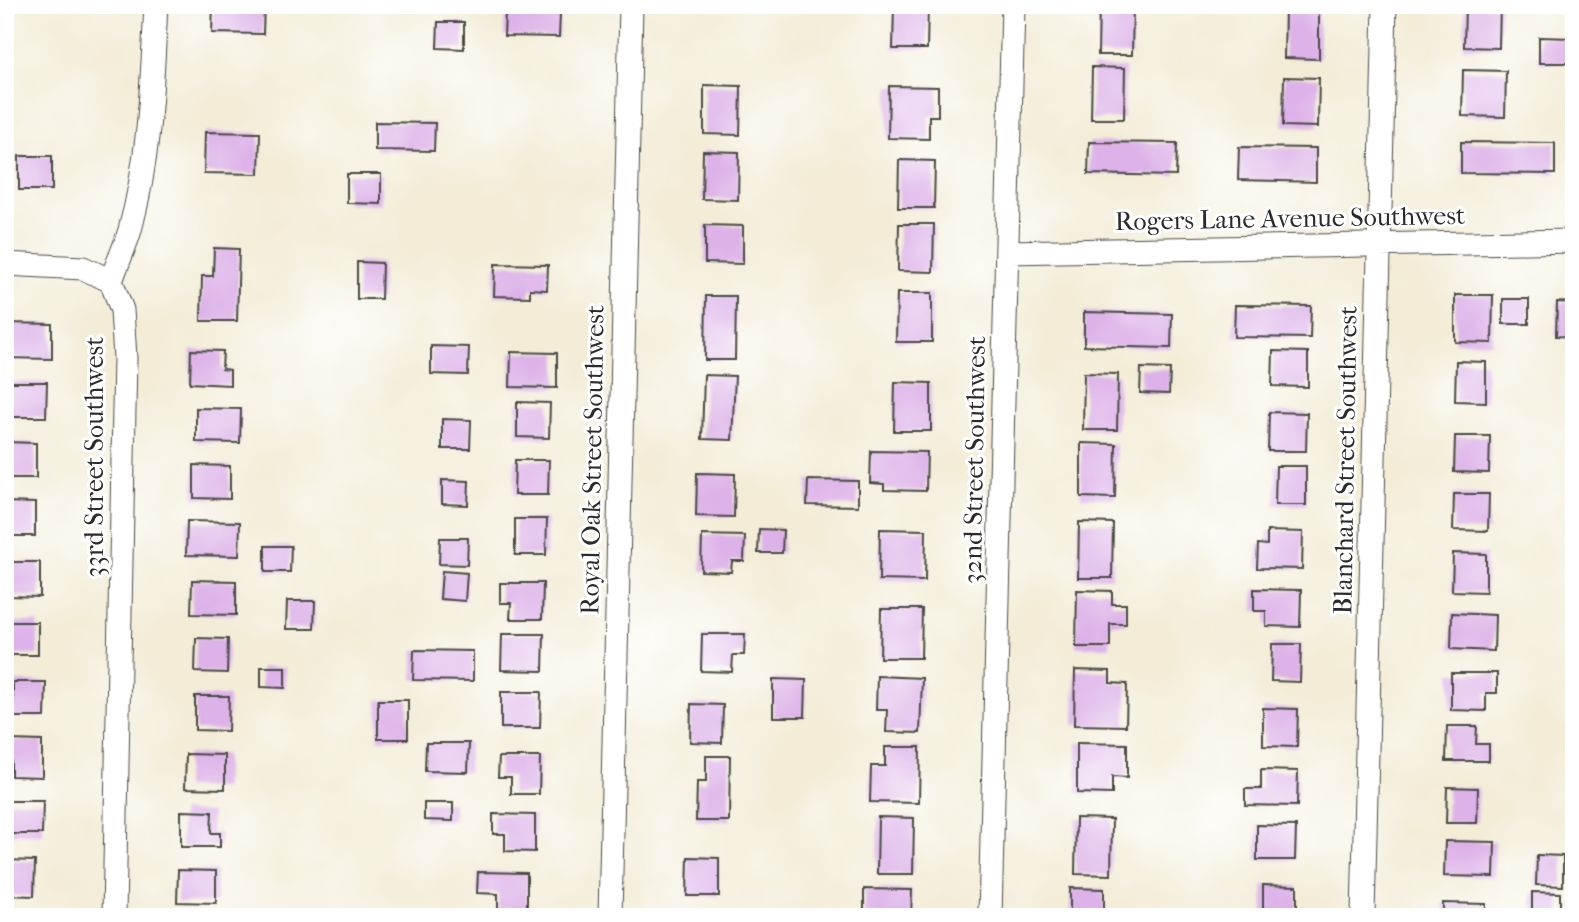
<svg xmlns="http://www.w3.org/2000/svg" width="1579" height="922" viewBox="0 0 1579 922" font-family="'IM FELL French Canon',serif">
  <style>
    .building { fill: #ddb2e8 }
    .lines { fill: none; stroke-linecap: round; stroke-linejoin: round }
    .street-casing { stroke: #494845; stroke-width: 25 }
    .street { stroke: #fff; stroke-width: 23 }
    .labels { text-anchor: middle; stroke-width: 6; stroke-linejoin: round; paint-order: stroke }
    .street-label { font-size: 26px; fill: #2b2b2b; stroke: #fff }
  </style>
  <rect width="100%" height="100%" fill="#fff"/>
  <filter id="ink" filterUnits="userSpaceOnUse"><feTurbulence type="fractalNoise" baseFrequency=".0143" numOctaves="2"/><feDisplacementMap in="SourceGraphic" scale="14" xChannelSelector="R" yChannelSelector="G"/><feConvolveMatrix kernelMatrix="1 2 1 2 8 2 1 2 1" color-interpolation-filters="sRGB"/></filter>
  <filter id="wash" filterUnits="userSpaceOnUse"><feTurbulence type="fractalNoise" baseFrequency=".00686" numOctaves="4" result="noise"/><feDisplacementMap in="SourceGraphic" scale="28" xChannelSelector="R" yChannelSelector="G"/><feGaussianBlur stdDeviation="1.57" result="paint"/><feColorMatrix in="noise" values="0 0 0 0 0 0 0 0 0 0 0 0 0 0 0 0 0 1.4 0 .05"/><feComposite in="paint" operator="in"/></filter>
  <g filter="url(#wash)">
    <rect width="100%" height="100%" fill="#f3edd8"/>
    <g id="blocks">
      <path class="building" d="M213,5h51l-1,29 -51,-1z
        M894,5h34l-1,44h-34z
        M1099,5h34l-1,50h-34z
        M1465,5h35l-1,43 -35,-1z
        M1285,8l34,1v50l-35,-1z
        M505,13l55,1 -1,23 -55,-1z
        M438,22h26v27l-27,-1z
        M1539,37l34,1v25h-34z
        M1092,67l33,1 -1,51h-33z
        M1463,70l43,1 -1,46 -43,-1z
        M1284,77l35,1 -1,49 -35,-1z
        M704,85l37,1 -1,49 -36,-1z
        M889,86l49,1v29h-9v23l-41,-1z
        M375,122l60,1 -1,28 -59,-1z
        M205,132l55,1 -1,41 -55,-1z
        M1089,142l88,1 -1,33 -88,-2z
        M1461,142l94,1v31l-94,-1z
        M1239,147l77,1v34l-78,-2z
        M703,151l36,1 -1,48 -36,-1z
        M19,156h33v34h-33z
        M899,160l36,1 -1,47h-36z
        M347,174h34v30l-34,-1z
        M899,224h35l-1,48 -35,-1z
        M705,225l38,1v38l-38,-1z
        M214,248l25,1 -2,72h-36l1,-45h11z
        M357,262l25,1 -1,36h-24z
        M495,264l53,1 -1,25 -17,-1v8l-36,-1z
        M897,293h35v49h-36z
        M1455,295h38l-1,48 -37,-1z
        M706,296h30l-1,64h-30z
        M1503,299h26v25h-26z
        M1557,302l17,1v34l-18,-1z
        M1235,305l76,1 -1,32 -76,-1z
        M1084,312l88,2 -1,34 -87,-2z
        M5,323l47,1v35l-47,-1z
        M431,346l38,1 -1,28 -37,-1z
        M191,350l32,1 -1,18 8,1v15l-40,-2z
        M1273,351l35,1v35l-36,-1z
        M511,352l46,1v35l-47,-1z
        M1456,361l30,1v40l-31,-1z
        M1141,368l29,1 -1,25 -29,-1z
        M1084,373l34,1 -1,56h-34z
        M704,375l31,1 -3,64 -30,-1z
        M10,382h37l-1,35h-41v-19l5,1z
        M895,382l36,1v48h-37z
        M517,402l33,1 -1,35 -32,-1z
        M196,408l45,1 -1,34 -44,-1z
        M1269,412l38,1 -1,38h-38z
        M442,419l29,1 -1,29h-28z
        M1455,436h35l-1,37 -35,-1z
        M6,442l30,1v35h-31z
        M1081,443l35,1 -1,54 -34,-1z
        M871,451l56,1 -1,39 -42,-1v-6l-14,-1z
        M515,460h34l-1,35h-34z
        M194,465l36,1v33l-36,-1z
        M1276,466h30v39h-31z
        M697,473l38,1 -1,43 -38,-1z
        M442,480l27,1 -1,24 -26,-1z
        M808,480l50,1v25l-51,-1z
        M1454,494h35l-1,37 -35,-1z
        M5,502l30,1v33h-30z
        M515,519h32l-1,36h-31z
        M187,521l53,1 -1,34 -53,-1z
        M1079,522l34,1 -1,55h-34z
        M759,529l24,1 -1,23h-24z
        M880,529l46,1 -1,51 -46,-1z
        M1267,531l36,1 -1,37 -45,-1 1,-24 9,1z
        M702,535l43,1 -1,25h-12l-1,11 -30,-1z
        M440,538h28l-1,27 -28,-1z
        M265,546h26l-1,26h-25z
        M1453,553l33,1v38l-34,-1z
        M10,562h30v35l-30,-1z
        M442,571l25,2 -2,28 -25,-2z
        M192,580l44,1v34l-45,-1z
        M500,583h43l-1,36h-32l1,-16h-11z
        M1254,589l47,1 -1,37 -34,-1v-15h-12z
        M1077,590l35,1v13h14v20h-16v23h-34z
        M287,601h28l-1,28h-28z
        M881,609h41l-1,49h-41z
        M1452,613l43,2 -1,36 -43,-2z
        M8,622h30v33h-30z
        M502,634h42l-1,37 -42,-1z
        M702,634h43l-1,21h-11l-1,17 -31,-1z
        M196,638l32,1 -1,34 -32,-1z
        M1272,644h29l-1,38 -29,-1z
        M414,650l59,1v30l-60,-1z
        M261,667h24v21l-24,-1z
        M1075,670l35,1v12l17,1 -1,42 -52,-1z
        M1451,673h46v20h-11v18l-35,-1z
        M877,676l45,2 -2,55 -34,-1 1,-22h-11z
        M773,679l33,1 -1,37h-32z
        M13,682h33l-1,35h-32z
        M501,692h40l-1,36h-39z
        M195,696h34l-1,35 -33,-1z
        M378,700h30v39h-30z
        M691,704l32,1 -1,38 -32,-1z
        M1263,708l35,1 -1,38 -34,-1z
        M1447,726h30l-1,18h13v17h-43z
        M11,740l31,1v36l-31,-1z
        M426,743h43l-1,29 -43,-1z
        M1077,743l50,1v34l-15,-1v17l-35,-1z
        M885,747h35l-1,56 -49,-1 1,-36h14z
        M186,754l39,1v34l-40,-1z
        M706,756h24l-1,65h-33l1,-39h9z
        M499,757h41l-1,37h-28v-17h-13z
        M1261,770l37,1 -1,35 -52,-1v-16h16z
        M1447,787l31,1 -1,35h-31z
        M5,801h38l-1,33h-37z
        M424,803h29v18l-29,-1z
        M181,811l31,1 -1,21h9v14h-39z
        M493,814l42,1v37l-30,-1v-17h-12z
        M878,817l36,1 -1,56h-36z
        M1076,818l36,1 -1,56 -36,-1z
        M1257,825l39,1 -1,34h-38z
        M1445,841l50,1 -1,35 -50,-1z
        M1537,855l26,1v30l-27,-1z
        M688,857l31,1v38h-32z
        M5,860l30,1 -1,35 -29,-1z
        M178,870l38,1v32l-39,-1z
        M478,872l49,1v36l-29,-1v-14l-21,-1z
        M1263,885l34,1v31h-34z
        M1070,888l34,1v28h-34z
        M864,889l48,1 -1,27 -47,-3z
        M1532,892l28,1v24h-28z
        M1443,903l43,1v13h-43z"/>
    </g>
  </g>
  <g filter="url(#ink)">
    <use href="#blocks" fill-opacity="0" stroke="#494845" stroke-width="2"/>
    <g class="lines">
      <defs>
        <path id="street" d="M1007,252l567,-11
          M5,264l78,4 28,13
          M114,917l11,-559 -3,-48 -11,-29c6,-17 14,-34 19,-51 20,-73 22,-149 26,-225
          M610,917l21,-912
          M990,917l23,-912
          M1363,917l22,-912"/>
      </defs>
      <use href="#street" class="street-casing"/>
      <use href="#street" class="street"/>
    </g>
  </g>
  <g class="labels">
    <g class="street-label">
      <text transform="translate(1290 218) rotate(-1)" y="9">Rogers Lane Avenue Southwest</text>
      <text transform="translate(94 457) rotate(-90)" y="9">33rd Street Southwest</text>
      <text transform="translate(592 460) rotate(-89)" y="9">Royal Oak Street Southwest</text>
      <text transform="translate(974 460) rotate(-89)" y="9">32nd Street Southwest</text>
      <text transform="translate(1345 460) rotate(-89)" y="9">Blanchard Street Southwest</text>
    </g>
  </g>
  <rect width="1579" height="922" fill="none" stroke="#fff" stroke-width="28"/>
</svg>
